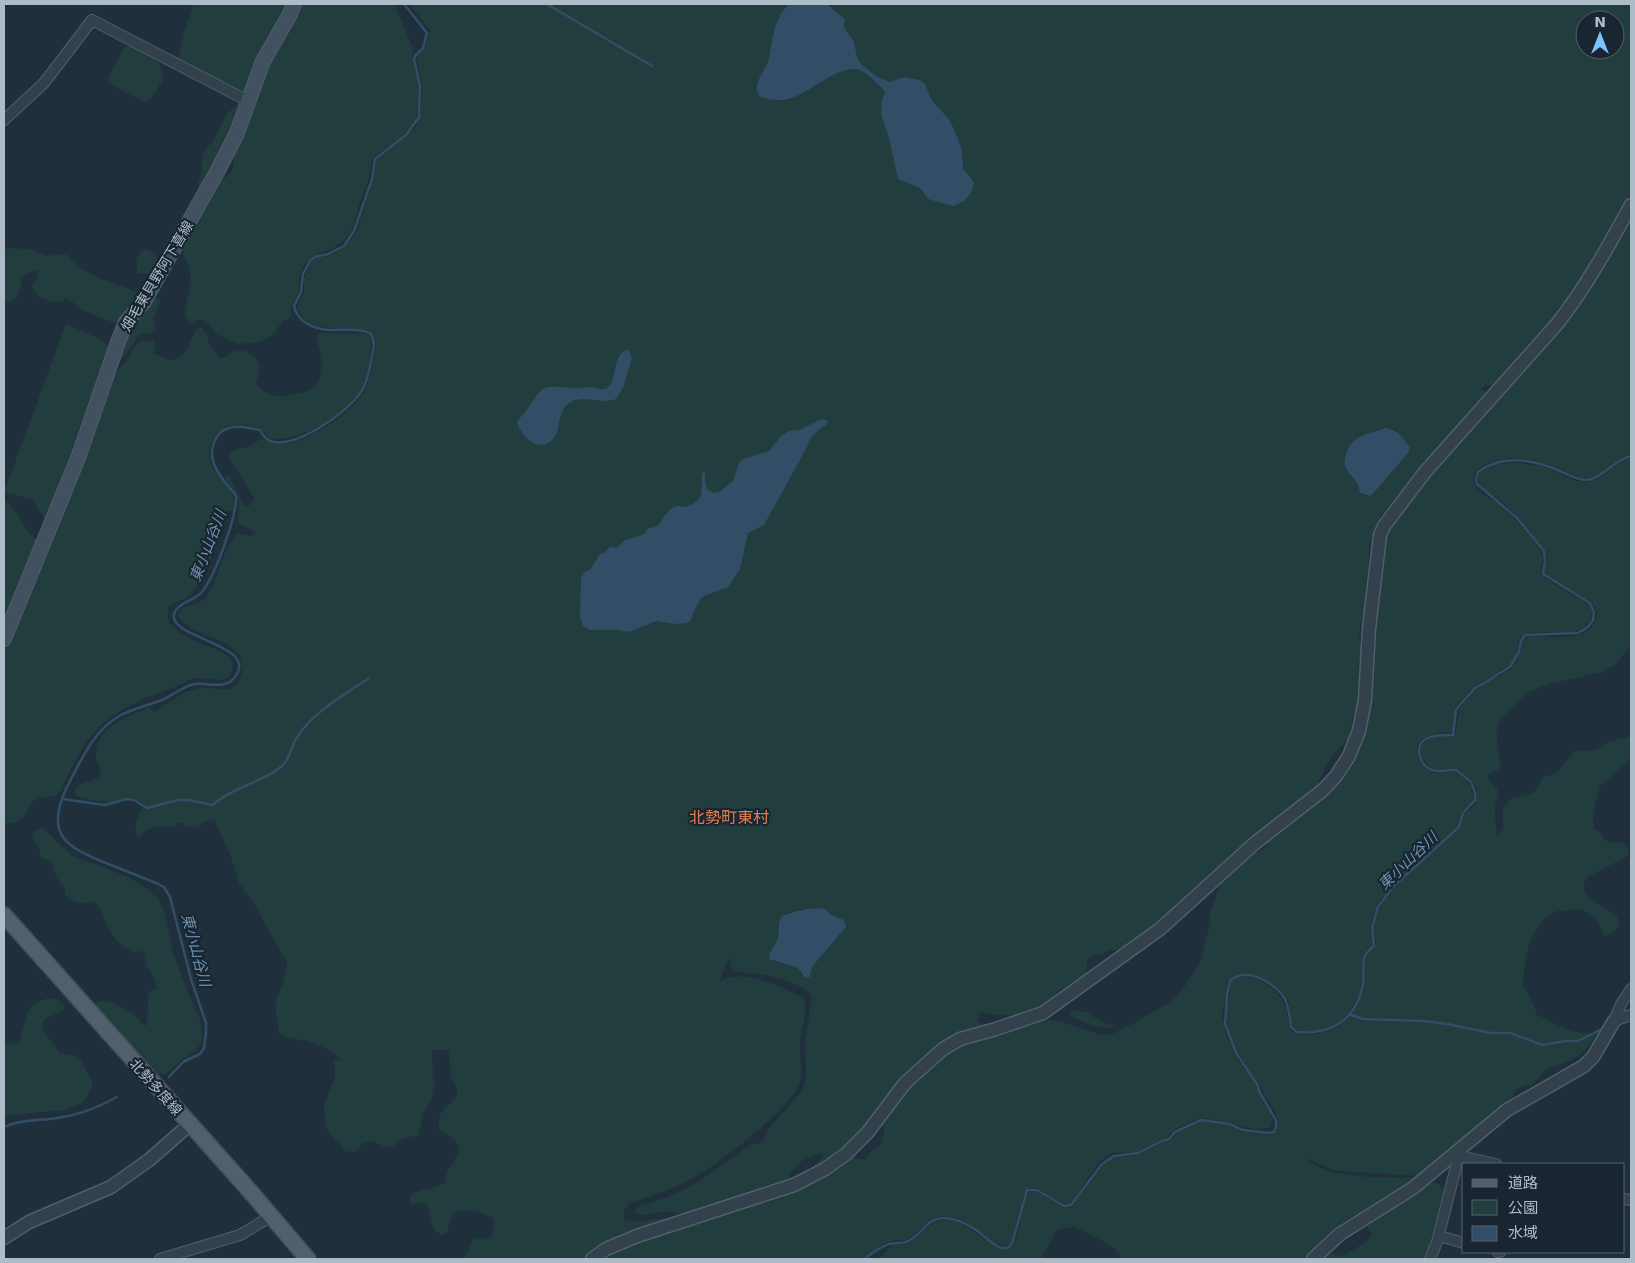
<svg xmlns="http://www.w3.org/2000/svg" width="1635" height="1263" viewBox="0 0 1635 1263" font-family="'DejaVu Sans','Noto Sans JP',sans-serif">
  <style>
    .green { fill: #213d3d; fill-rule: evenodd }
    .water { fill: #314e66 }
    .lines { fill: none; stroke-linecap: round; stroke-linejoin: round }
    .stream { stroke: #314e66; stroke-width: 2.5 }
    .minor-casing { stroke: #515f6a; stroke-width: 12 }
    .tertiary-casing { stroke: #515f6a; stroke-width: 15 }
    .secondary-casing { stroke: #515f6a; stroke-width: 16 }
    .primary-casing { stroke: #404d58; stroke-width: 18 }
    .minor { stroke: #33414c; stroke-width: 10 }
    .tertiary { stroke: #33414c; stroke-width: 12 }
    .secondary { stroke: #415160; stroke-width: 14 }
    .primary { stroke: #51606d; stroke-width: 15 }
    .labels { text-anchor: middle; stroke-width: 4.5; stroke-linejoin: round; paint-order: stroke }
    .street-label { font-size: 14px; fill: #aebcc8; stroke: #192631 }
    .water-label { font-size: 15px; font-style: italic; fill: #6c92af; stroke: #192631 }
    .quarter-label { font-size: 16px; fill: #de7d53; stroke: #192631 }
  </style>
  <rect width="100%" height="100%" fill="#1f303c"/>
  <path class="green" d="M194,4h94l-41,87 -8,1 -58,-29 -3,-4 6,-26z
    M299,4h95l19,44c-3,10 2,19 4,30 3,15 3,36 -6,49 -9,14 -27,19 -38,31 -4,8 -2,15 -5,23 -2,7 -6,14 -8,21 -4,13 -5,26 -14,36 -15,18 -38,10 -46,37 -2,6 0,13 -2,19 -3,8 -9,11 -6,21l-3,4 -6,1 -10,15 -13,7 -22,2 -22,-10 -11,-14 -7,-1 -6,4 -7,-6c0,-15 9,-33 4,-50 -2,-7 -7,-11 -7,-19l38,-67c11,-7 16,-11 13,-25l36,-92z
    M409,4h1222v190l-58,102 -79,90 -9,-1 -4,4 5,3 -4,7 -49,54 -53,64 -6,12 -4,14 -6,66 -5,23 3,22 -4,13 2,33 -9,21 2,8 -5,12c-12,6 -27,31 -30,44l-104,86 -54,50 -38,29h-14l-6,4 -11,2 -4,5 -1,13c-8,6 -15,9 -23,14 -6,3 -10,9 -14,14 -19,17 -44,15 -67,10l-4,2 1,3 -2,4 6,3h9v1l-35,10 -112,112 -29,21 -1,-2c1,-5 8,-6 10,-12 -17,0 -29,8 -36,23l2,3 -106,36c-12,-9 -32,-2 -45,-1l-3,-1 -2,-3 4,-5 27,-8 29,-14 55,-39 8,-1 8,-8 3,-8 33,-37 4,-13 -1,-35 7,-47c-15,-19 -55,-22 -78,-25l-3,-3 -2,-11 -10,26c19,-17 65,4 84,15 6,14 -2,30 -3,45 -1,13 4,28 -1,41 -9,25 -78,78 -101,91 -21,13 -45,20 -67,28 -6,5 -9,10 -6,17 19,4 28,-2 46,-2l1,1 -70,27 -21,13h-117c5,-8 6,-13 10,-21h4l6,2 8,-5 2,-15 -1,-2c-12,-5 -21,-9 -35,-8l-5,5 -7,19 -5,1c-15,-10 -6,-18 -15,-32l-14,1 -3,-4 1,-4c10,-9 23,-5 34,-13 1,-4 2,-9 4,-12 4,-10 20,-20 5,-32 -4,-4 -9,-6 -14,-10 -3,-26 17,-19 19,-40l-7,-9 -2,-30h-17l1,28 2,2 -4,20 -9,15 -3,20 -17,4 -9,8 -10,-1 -10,-5 -11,3c-5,9 -8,9 -17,7l-16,-19 -4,-8 -1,-19 11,-28 -1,-17 8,1c-16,-18 -37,-20 -59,-25l-4,-3 -4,-26 1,-7 8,-19 3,-18 -31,-56 -17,-24 -8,-26 -16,-36 -4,-2 -9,4 -3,5 -15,-2 -2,-3h-6l-1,3c-12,3 -27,-3 -34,10h-4c-5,-11 4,-21 6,-33 -19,-11 -19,-1 -35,-1 -10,0 -20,-3 -29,-5l-4,-2 -1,-4c8,-12 21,-8 26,-16 3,-6 -4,-13 -4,-18 -2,-29 32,-41 54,-50l3,6 32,-21 14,-4 32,1c14,-9 13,-21 8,-35 -6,-5 -12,-10 -19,-13 -8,-4 -54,-19 -39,-32 8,-7 20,-3 27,-14 8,-12 10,-25 16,-39 3,-8 8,-16 13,-23l14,3 4,-4 -17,-9 1,-23 -14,-23 4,-1 15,30 4,1 6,-8 -3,-7 -23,-35c6,-10 12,-7 22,-11 4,-2 7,-5 11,-7 9,3 15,6 25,5 24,-4 68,-32 78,-53 5,-9 7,-19 9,-29 2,-9 4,-18 1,-27 -16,-17 -65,8 -77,-28l7,-14v-14l6,-15 7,-6 13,-3 12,-6 9,-9 6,-9 16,-52 4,-19 6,-7 26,-19 7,-8 5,-15 1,-26 -6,-29 9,-8 5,-18zM1585,20h30v30h-30zM1384,428l10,2 13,13 -47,50c-2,-16 -14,-19 -16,-28 0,-5 2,-12 3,-17l23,-15 7,-1zM816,908c10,2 15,7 24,9l3,14 -31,36 -2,10 -8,-1 -4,-8 -25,-7 -5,-5 8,-13 3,-17 7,-12 9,-1 6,-4z
    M125,46c9,-1 27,9 33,16 3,5 4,10 6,16l-14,22 -6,2 -32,-17 -4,-4 1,-5z
    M240,101l1,1 -13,34 -28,54 -2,-6 4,-13v-13l3,-9 8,-7 14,-29 6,-4z
    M1631,213v240c-16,5 -27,22 -44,25 -7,1 -15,-4 -22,-7 -30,-14 -59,-20 -89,-1 -2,5 -3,10 -1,15 5,9 14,12 22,18 11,8 43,41 46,54l-3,13 2,6 47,29 3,5 -1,10c-15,22 -45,8 -67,14l-5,5 -1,13 -5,10 -4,4 -10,5 -11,9 -14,6 -19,21 -3,26c-19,-2 -48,8 -29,31 3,4 7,8 12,9 6,1 14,-2 20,-1 12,9 19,12 18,29l-11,10 -5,16 -59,53 -17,20 -8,15 -3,13 3,16c-3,4 -7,6 -9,11 -3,9 -2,18 -2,27 -3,25 -23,46 -47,49 -7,1 -17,1 -22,-4 -3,-10 -1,-21 -7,-30 -11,-17 -46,-35 -59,-13l-5,31 4,21 12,24 17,23 4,11 14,25 -3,9 -17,1 -30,-8 -24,-3 -25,12 -7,8 -29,14 -27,1 -12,9 -29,42h-6l-4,-2 -23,-14h-9l-3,4 -14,51 -5,3 -12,-3 -31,-23 -9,-3 -13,-1 -11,5 -24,19h-10l-13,4 -22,15h-260c28,-19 61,-22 92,-35 54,-21 107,-47 160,-70l3,4 9,2 8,-11 7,-3 4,-13 -2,-9 29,-40 36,-33 33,-12 12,-1 15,-4 5,-4 29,-11 17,2 44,14 10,-1 26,-13 34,-20 13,-15 15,-24 10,-37v-13l11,-30 32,-31 7,1 5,-3 3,-9 85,-84 22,-140 9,-80 49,-67 63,-72z
    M4,248l26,1 17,7 12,-2 9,1c17,23 44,26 69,37l-1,5 -16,24 -6,2 -34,-14 -7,-7 -8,-4 -3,4c-13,-1 -27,-2 -30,-17l6,-9 -1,-5 -2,-1 -14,8c0,11 -3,26 -17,24z
    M145,249l6,2 10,11 -9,12 -14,-1c-3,-10 -2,-18 7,-24z
    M150,298h8l2,4 -7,17 3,12 -17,4 -15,22 -8,7 9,-29z
    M66,324l32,14 11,9 -63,174 -13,-21 -29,-8z
    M197,328h5l5,6 1,7 11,17c8,0 10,-6 18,-7 9,-3 23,8 23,17 0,5 -3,10 -4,15 7,10 18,15 31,13 8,-2 19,-3 26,-8 8,-8 11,-23 8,-33 -2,-9 -5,-13 -3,-22l48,1 5,3c0,18 -2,38 -11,53 -15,26 -59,51 -89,49 -5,-3 -6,-8 -11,-10 -7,-4 -26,-6 -34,-2 -6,3 -13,10 -15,17 -8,31 17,31 22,54 1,3 0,8 0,12l-2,1 -10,2 1,8 3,3c-7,20 -20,52 -33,69 -6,8 -21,7 -24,16 -2,10 3,18 11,23 14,10 33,14 48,23l5,6c3,27 -19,17 -35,17 -5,0 -9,3 -14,5 -12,7 -26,10 -39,16 -51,22 -61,45 -84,93 -7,7 -14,3 -23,7 -16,7 -4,24 -33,25v-173l37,-92 72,-185 15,-14 4,-10 9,-9h13l1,3 -2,10c6,0 9,3 14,5 19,5 23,-20 30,-31z
    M1631,457v187l-15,20 -13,8 -54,12 -21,8 -28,29c-7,13 -1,29 1,43l-3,6 -8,3 -2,5 9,11 2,6c-8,13 -2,28 -2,42l6,-9v-20l7,-9 23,-6 11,-16 11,-3 20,-23 21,-1 12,-8 23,-6v20l-13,16 -18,14 -6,24 -1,18 8,5 4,7 5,3 13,-1 6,9 -1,5 -39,20 -4,5 -2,8 7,9 27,19c5,9 -3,16 -11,19l-4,-4c-1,-13 -17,-25 -30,-23 -2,0 -5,2 -7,2 -3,0 -5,-1 -8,0 -12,4 -22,20 -27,31 -3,7 -9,39 -6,45 3,9 12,17 12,27 17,8 42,25 62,18 -13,22 -27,31 -51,36 -4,6 -8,11 -14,15 -8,5 -18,2 -19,13l-94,80 -81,-5 -8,-2 -24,-11c17,22 80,19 107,20l1,1 -79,48 -33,32h-181l-5,-8 -9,-7 -33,-17 -12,1 -7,3 -15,28h-56l-9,-2 -10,2h-87c4,-4 11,-13 17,-15 3,0 8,1 11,0 12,-5 19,-20 35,-24 21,-5 43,29 69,29 10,-11 9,-42 18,-57 12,-3 27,15 42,16l33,-44 8,-6 28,-4 23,-12 7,-1 8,-8 23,-12 22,3 20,8 25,3 6,-1 3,-3 1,-11 -2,-6 -19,-33 -20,-29 -7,-15 -4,-20 5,-35c17,-14 44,4 53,21 4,8 4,17 6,27 7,6 19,5 29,3 25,-4 42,-24 46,-50 1,-7 0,-15 1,-23 1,-8 11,-11 10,-19 0,-4 -3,-7 -3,-11 0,-7 5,-19 9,-25 21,-31 53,-52 79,-78l3,-12 11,-11 2,-13 -4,-10 -18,-13 -17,2 -8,-3 -9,-11v-10c8,-11 20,-9 32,-9l3,-4 3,-24 17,-20 36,-20 9,-17 2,-11 5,-5c19,-1 59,9 68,-17 2,-8 -1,-13 -6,-18l-46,-27c1,-10 6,-15 1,-24l-27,-33 -19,-18 -11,-7 -9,-9 -1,-8c14,-14 37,-14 55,-10 3,1 8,0 11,2 14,4 29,17 44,15 15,-3 28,-19 43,-25z
    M4,501l6,2 18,29 9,8 -33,84z
    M43,828l19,19 9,6 -1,2c27,11 66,20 86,42 12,13 12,38 17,55 7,23 18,46 27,68 5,23 2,27 -17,39 -6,4 -11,11 -18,15h-6l-9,-7 -52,-59 -2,-3 2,-4c13,0 26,6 37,15 4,3 6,8 12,10l1,-31 3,-4 6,-1c-1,-9 -4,-18 -11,-24l-2,-15h-4l-4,3c-12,-6 -24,-16 -29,-28 -5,-12 -4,-16 -13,-25 -12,4 -21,3 -29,-7v-6l-9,-11 -4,-14 -11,-6 -2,-10 -6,-7 -1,-7 5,-4z
    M48,998l8,1 8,6 -1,5 -18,9 -3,4 1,7 17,23 15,3 5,3 13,23 -1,6 -5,9 -6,7 -16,6 -54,5 -7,3v-75l7,1 8,-3 9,-29 4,-7z
    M1074,1010l13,2 11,8 16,6c-13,6 -31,-5 -43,-10l-1,-3z
    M1435,1182l9,6 -12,52 -8,19h-102l7,-6 14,3 20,-12 9,-9 -5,-10 59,-42z"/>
  <path class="water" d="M790,4h35c8,3 13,11 20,15l-1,8 10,15 3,15 4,7 16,13 13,5 14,-5 16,3 5,4 7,17 16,17 6,11 8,21 1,19 9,10 2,5 -4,10 -6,7 -11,5 -25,-7 -8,-11 -22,-9 -10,-45 -7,-20 1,-14 3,-7 -1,-3c-8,-7 -18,-20 -28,-21 -22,-2 -48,26 -69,30 -6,2 -13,1 -19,0 -5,-1 -11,-3 -11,-8 -2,-11 9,-21 12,-32 4,-19 4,-42 21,-55z
    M628,349l4,9 -9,30 -7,11c-16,6 -32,-5 -45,3 -11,5 -11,21 -14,30 -7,17 -23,16 -33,3 -3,-4 -6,-8 -7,-13 4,-6 9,-10 12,-15 14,-23 16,-21 41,-19 6,1 12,0 19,-1 7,-1 11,5 18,1 12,-8 3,-32 21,-39z
    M822,419l6,2 -1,3c-13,9 -15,10 -21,25l-42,76 -16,8 -8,36 -12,18 -24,9 -4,3 -10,22 -3,2 -11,1 -20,-3 -27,11 -11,-2h-28l-7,-4 -3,-8 1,-40 3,-6 6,-2 10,-16 4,-1 6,-6 7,1 8,-8 20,-6 2,-5 12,-4c4,-7 10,-18 19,-19 2,0 5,1 8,1 3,-1 11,-5 13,-8 5,-6 1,-19 4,-27h2v11l3,7 6,3 5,-1 14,-11 6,-18 4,-4 26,-8 13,-16 7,-4 10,-1z
    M1384,428c12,0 20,10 26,20l-2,5 -37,43 -11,-3c-2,-13 -7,-14 -14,-24 -2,-4 -2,-7 -1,-11 2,-14 11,-20 24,-25 5,-2 9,-1 15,-5z
    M821,908l5,2 4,4 14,6 2,7 -34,40 -2,10 -5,1 -7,-10 -29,-9c-1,-8 6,-12 8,-19 3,-8 0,-17 5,-24 13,-5 25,-8 39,-8z"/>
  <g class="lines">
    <path class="stream" d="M547,4l105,62
      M62,799l43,6 22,-6 7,1 13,8 31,-8h10l25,5c19,-18 49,-22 69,-39 8,-7 9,-20 14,-27 16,-27 48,-44 73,-61
      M1349,1014l14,5 61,2 23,3 44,9h19l32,12 23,-4h13l22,-11
      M169,1077l14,-15 17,-8 4,-6 2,-16v-9l-15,-44 -21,-82 -6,-10 -8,-4c-17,-7 -33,-13 -50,-20 -40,-16 -61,-28 -40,-74 14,-27 27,-59 55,-74 14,-7 29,-10 43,-16 10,-5 19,-12 30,-15 12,-2 31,6 40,-6 27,-31 -57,-39 -60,-60 -2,-14 21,-17 28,-26 13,-16 35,-76 34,-96 -7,-10 -18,-20 -22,-32 -5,-13 0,-32 15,-36 10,-3 21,0 31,2 2,3 4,7 7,9 22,16 85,-29 95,-49 6,-9 7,-19 9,-29 2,-9 5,-19 0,-27 -19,-11 -47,5 -69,-14 -4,-4 -7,-8 -8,-14l7,-14 2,-18 7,-13 5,-4 13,-3 16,-8 10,-15 18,-52 3,-20 32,-25 12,-17 1,-31 -6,-27 1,-3 8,-8 4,-15 -23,-29
      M4,1127c18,-8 35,-6 54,-9 21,-3 41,-11 59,-21
      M864,1259c7,-5 14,-11 23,-14 6,-3 13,-1 19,-3 17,-6 21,-29 46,-23 10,2 20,8 28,14 8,6 23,23 32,11l15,-54h10l27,16 7,-1 31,-41 12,-8 24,-3 24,-12 7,-2 6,-7 26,-12 28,4 14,6 25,3 6,-1 2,-5v-7l-16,-27 -3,-9 -21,-31 -11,-29 2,-29 3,-14c16,-15 46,2 55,18 4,9 5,18 6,28l6,5c34,3 59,-12 66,-47 2,-9 -2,-23 3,-31 2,-3 6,-6 8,-9l-2,-17 6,-21 6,-8 10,-13 65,-59 4,-14 12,-13v-8l-4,-10 -15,-12c-8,-1 -16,3 -24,0 -12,-4 -19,-24 -6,-31 9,-5 18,-3 27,-4l3,-25 2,-3 17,-19 13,-7 10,-7 12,-7 9,-15 2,-11 4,-6 53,-2 10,-6 5,-7 1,-8 -4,-9 -47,-29 2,-14 -1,-9 -27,-33 -40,-34 -1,-4 2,-8c25,-19 58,-12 84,0 8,3 17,9 26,8 16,-3 27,-21 43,-24"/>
    <defs>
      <path id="minor" d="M4,120l40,-37 48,-63 156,81
        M1614,1021l7,-17 10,-15
        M1614,1021l17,-6
        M1455,1155l41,9
        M1624,1199l7,1
        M1439,1236l25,7
        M1498,1252h2
        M160,1259l80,-24 30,-18
        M1430,1259l7,-17 22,-87"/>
      <path id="tertiary" d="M4,1238l25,-16 82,-35 38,-27 40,-35
        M592,1259l14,-10 31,-13 157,-51 31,-16 21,-15 22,-22 37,-49 38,-34 17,-10 36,-10 47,-16 117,-84 95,-86 68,-53 13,-14 13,-20 10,-25 6,-31 4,-72 11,-93 4,-9 41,-54 132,-148c29,-37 51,-77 74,-119
        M1313,1259l27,-25 73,-46 94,-78 77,-44 9,-9 21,-36"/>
      <path id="secondary" d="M4,639l74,-181 40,-116 8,-20 17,-19 74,-131 20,-39 26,-72 26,-45 5,-12"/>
      <path id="primary" d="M4,915l245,275 59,69"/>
    </defs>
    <use href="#minor" class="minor-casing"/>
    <use href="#tertiary" class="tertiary-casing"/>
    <use href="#secondary" class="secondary-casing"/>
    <use href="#primary" class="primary-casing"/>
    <use href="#minor" class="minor"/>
    <use href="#tertiary" class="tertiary"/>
    <use href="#secondary" class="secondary"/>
    <use href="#primary" class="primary"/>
  </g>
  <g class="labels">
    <g class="street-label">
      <text transform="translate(157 276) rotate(-59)" y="5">畑毛東貝野阿下喜線</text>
      <text transform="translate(156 1087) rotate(48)" y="5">北勢多度線</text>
    </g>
    <g class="water-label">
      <text transform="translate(208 546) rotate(-69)" y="5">東小山谷川</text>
      <text transform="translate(1408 861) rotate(-44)" y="5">東小山谷川</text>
      <text transform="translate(196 950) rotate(75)" y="5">東小山谷川</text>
    </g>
    <g class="quarter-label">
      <text x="729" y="823">北勢町東村</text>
    </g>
  </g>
  <rect width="1635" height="1263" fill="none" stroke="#aebcc8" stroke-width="10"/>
  <rect x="1462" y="1163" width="162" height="90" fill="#192631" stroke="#55626d"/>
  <rect x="1472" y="1179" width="25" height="8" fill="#51606d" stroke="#55626d"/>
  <text x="1508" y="1188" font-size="15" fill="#aebcc8">道路</text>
  <rect x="1472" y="1200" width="25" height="15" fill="#213d3d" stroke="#55626d"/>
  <text x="1508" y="1213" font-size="15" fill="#aebcc8">公園</text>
  <rect x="1472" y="1226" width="25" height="15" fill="#314e66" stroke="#55626d"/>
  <text x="1508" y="1238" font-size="15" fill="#aebcc8">水域</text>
  <g transform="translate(1600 35)"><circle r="24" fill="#192631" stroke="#55626d"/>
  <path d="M0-4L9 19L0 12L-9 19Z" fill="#7dc1ff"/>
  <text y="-8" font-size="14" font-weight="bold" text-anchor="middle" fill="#aebcc8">N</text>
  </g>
</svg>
